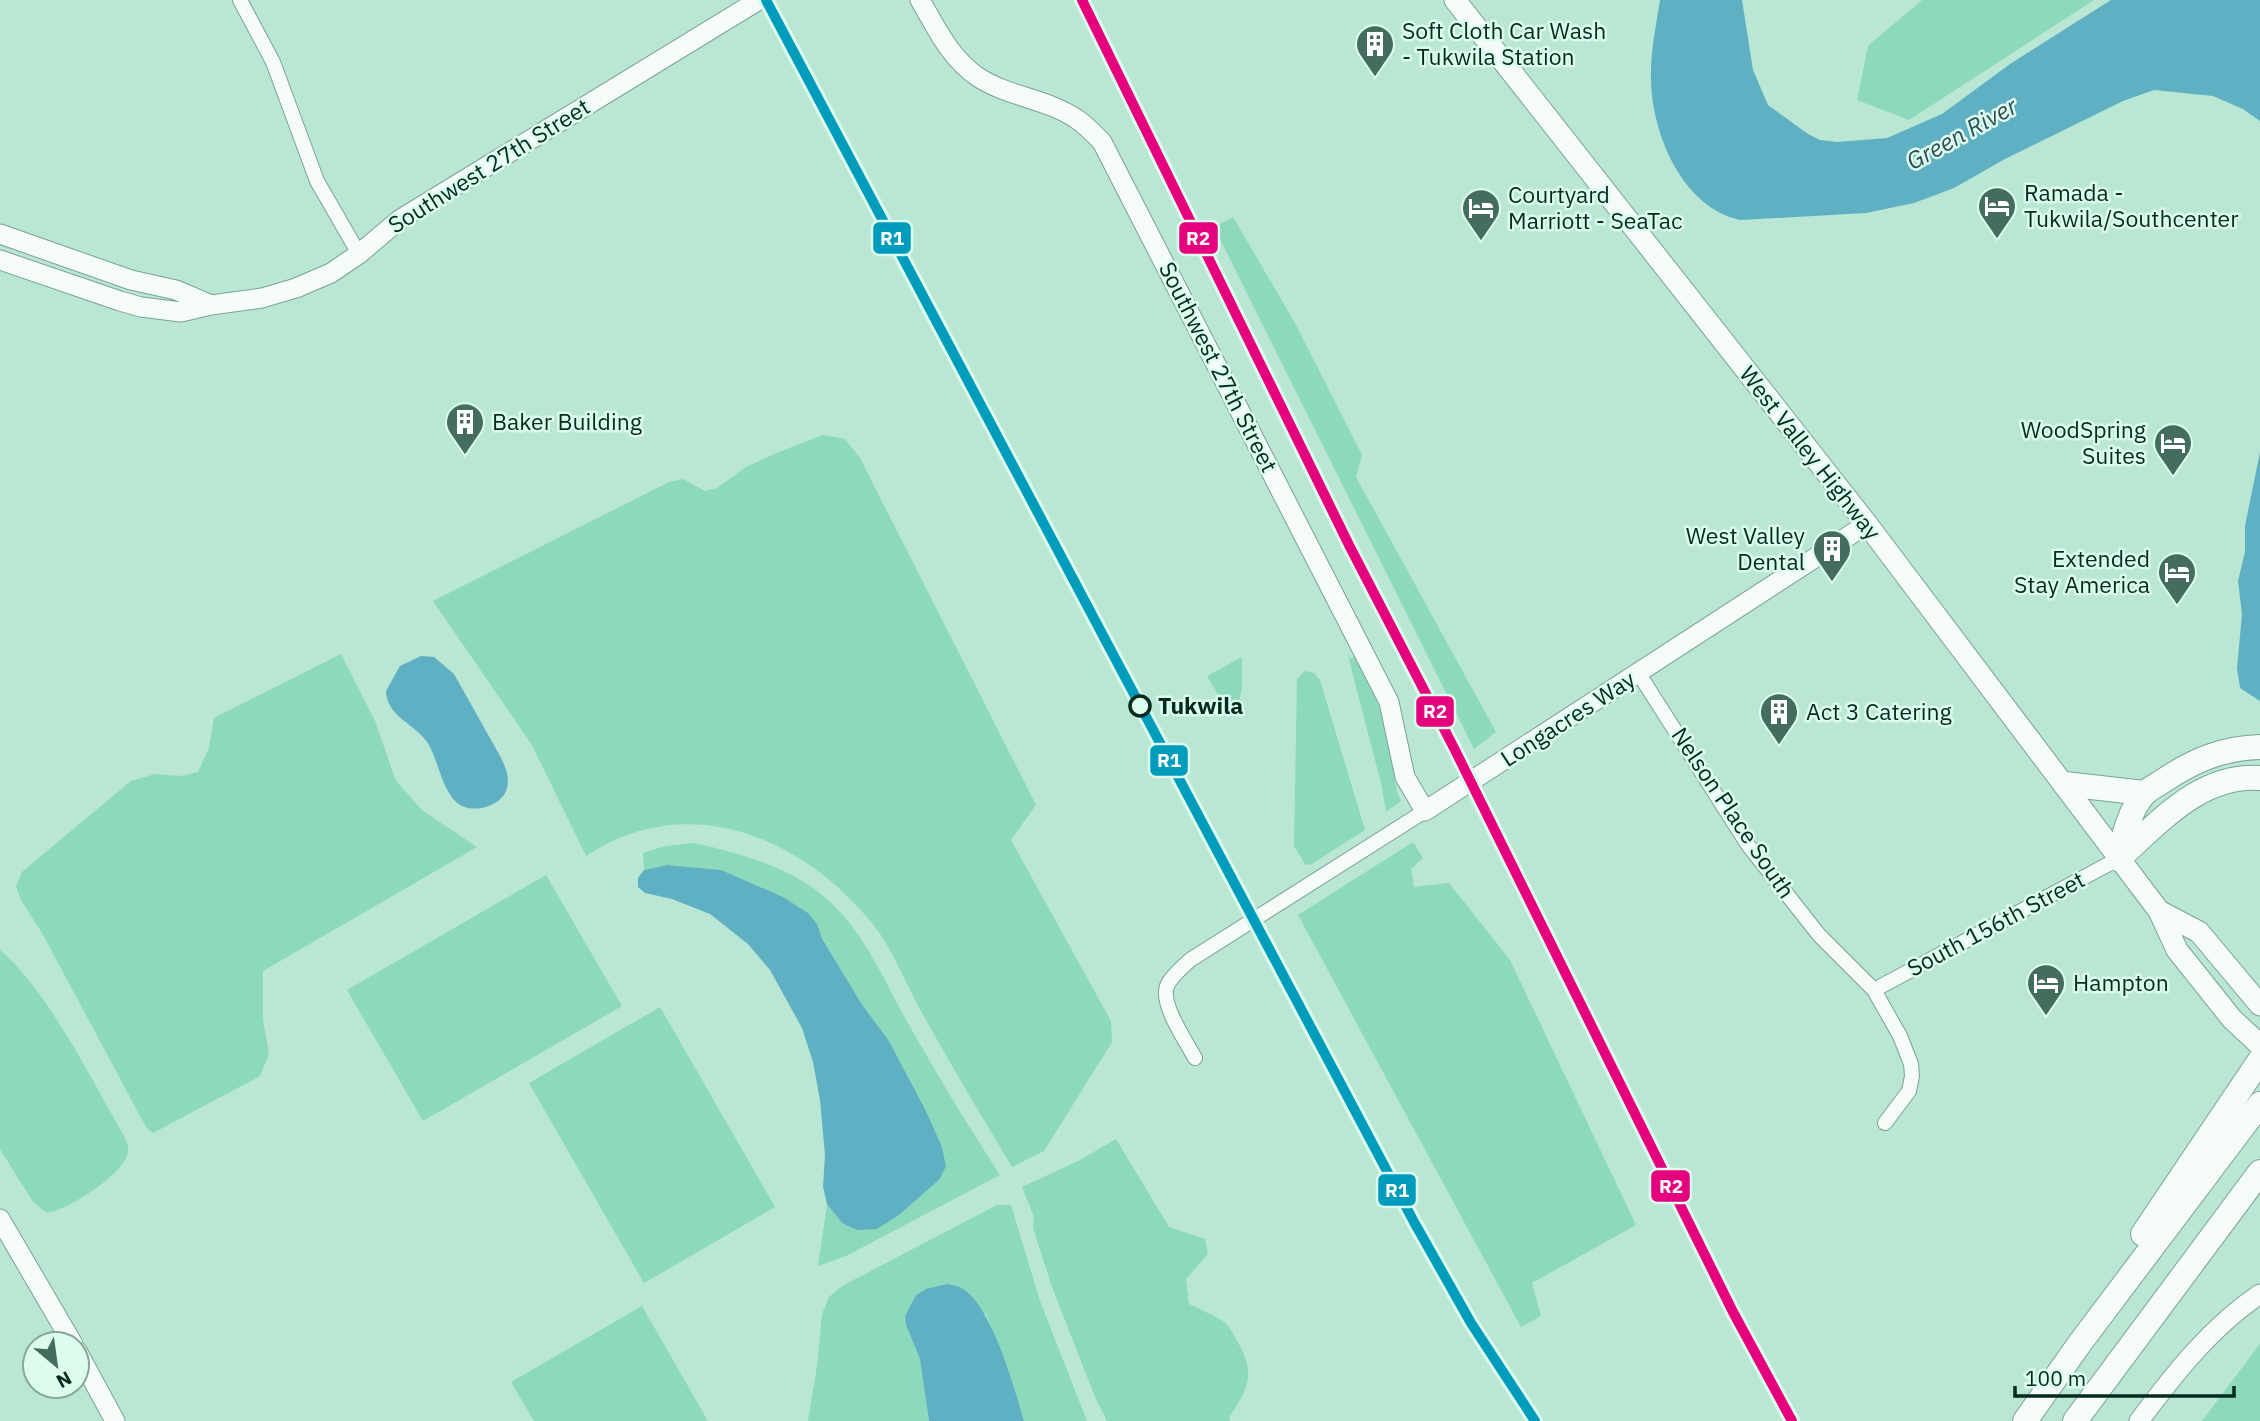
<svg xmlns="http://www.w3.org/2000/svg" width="2260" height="1421" viewBox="0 0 2260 1421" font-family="'IBM Plex Sans',sans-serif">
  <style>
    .green { fill: #8cd9bb }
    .water { fill: #5fb0c2 }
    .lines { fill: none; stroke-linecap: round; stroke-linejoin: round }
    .street-casing { stroke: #7ca294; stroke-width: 16 }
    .secondary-casing { stroke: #7ca294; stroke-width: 21 }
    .primary-casing { stroke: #7ca294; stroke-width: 23 }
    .highway-casing { stroke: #7ca294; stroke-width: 26 }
    .street { stroke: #f4fbf9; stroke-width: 14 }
    .secondary { stroke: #f4fbf9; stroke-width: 19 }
    .primary { stroke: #f4fbf9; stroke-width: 21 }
    .highway { stroke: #f4fbf9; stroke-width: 24 }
    .rail { stroke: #b6c3be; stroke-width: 4.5; stroke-dasharray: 9 9; stroke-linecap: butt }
    .rail-1-casing { stroke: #dcfcee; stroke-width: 16 }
    .rail-2-casing { stroke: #dcfcee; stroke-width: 16 }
    .rail-1 { stroke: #009cbc; stroke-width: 10 }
    .rail-2 { stroke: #e5007d; stroke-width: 10 }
    .stop-dot { fill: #dcfcee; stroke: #052b1e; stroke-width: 3.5 }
    .labels { text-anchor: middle; stroke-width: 5; stroke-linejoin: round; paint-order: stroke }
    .poi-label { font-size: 23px; fill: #052b1e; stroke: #dcfcee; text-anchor: start }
    .street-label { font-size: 23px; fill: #052b1e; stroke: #dcfcee }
    .stop-label { font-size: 23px; font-weight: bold; fill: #052b1e; stroke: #dcfcee; text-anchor: start }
    .water-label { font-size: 24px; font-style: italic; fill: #304c59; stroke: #dcfcee }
    .line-badge { stroke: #dcfcee; stroke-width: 2.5 }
    .badge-label { font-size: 19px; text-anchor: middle; font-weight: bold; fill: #fff }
  </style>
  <rect width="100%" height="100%" fill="#b9e7d4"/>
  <path class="green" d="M1922,0h172l-185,120 -52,-20 11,-54z
    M1233,217l62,106 67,132 -6,22 140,255 -22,17 -260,-522z
    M823,435l22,4 15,19 176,347 -25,35 100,181 1,21 -68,109 -32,16c-31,-52 -62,-103 -91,-156 -16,-29 -28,-62 -49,-88 -71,-87 -185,-134 -286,-67l-54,-111 -99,-144 236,-119 14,-3 22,12 12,-3 29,-21 33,-15z
    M1347,652l3,7 5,-3 22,45 9,26 11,65 4,9 -15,11 -5,-29z
    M341,654l34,67 21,60 27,30 54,36 -214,124v49l6,34 -9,22 -107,57 -7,-6 -104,-194 -21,-33 -5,-14 6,-14 109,-91 24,-7 26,2 17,-4 11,-24 5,-30z
    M1242,657c-1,15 6,53 -17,50l-18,-31z
    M1305,671l9,2 6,7 45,150 -55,35 -5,-1 -11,-18 3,-167z
    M1413,842l10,16 -12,11 3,18 35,-4 61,77 126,265 -104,58 9,33 -20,11 -223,-412z
    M694,843c44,10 90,22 127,51 44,36 61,84 88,131 29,51 59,101 91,150l-154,81 -28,10 9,-62 15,19 57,-8 41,-36 6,-13 -4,-19 -16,-36 -37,-70 -28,-38 -53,-90 -25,-16 -63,-27 -53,-5 -23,5 -1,-17 22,-7z
    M546,875l76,131 -199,115 -76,-131z
    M0,950c49,42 91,129 124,186 2,4 5,11 4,15 -2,23 -61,59 -81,62l-14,-11 -33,-53z
    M660,1007l115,200 -131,76 -115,-200z
    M1116,1139l53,88 36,12 3,15 -22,25 3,25c12,6 25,11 35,18 6,4 9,12 13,19 19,31 12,48 -8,76l1,4h-123l-12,-24 -43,-110 -19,-59 1,-11 -12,-30 58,-27z
    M997,1205h14l29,96 47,120h-63l-23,-69 -15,-38 -60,-25 -10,6 -11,21 1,9 14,34 9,62h-121l9,-55 5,-52 7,-17 13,-11z
    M642,1306l66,115h-174l-23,-39z
    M2260,1344v77h-58z"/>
  <path class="water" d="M1660,0h82l11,70 15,35 40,29 12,6 17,2 50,-4 55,-24 68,-50 101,-64h149v121l-17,-12 -30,-13 -59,-6 -31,11 -118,58 -51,29 -40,15 -48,10 -126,7c-58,-13 -88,-86 -89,-140 -1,-26 5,-54 9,-80z
    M2260,452v249l-20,-13 -3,-20 5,-54 -4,-33 7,-29v-26z
    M421,656l13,1 20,17 46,82c5,10 10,20 7,32 -4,17 -30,25 -45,18 -19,-10 -23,-43 -33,-61 -12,-21 -42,-27 -43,-54l14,-25z
    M667,865l54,5 62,27 25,16 9,11 5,14 39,65 28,38 37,70 16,36 4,19 -6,13 -41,36 -22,14 -20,1 -15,-7 -15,-19 -4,-17 2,-32 -5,-55 -7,-38 -11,-34 -32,-58 -22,-26 -38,-30 -38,-15 -27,-6 -7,-6v-9l6,-8z
    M947,1284c5,1 11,2 16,5 29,18 51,98 61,132h-95l-9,-62 -14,-34 -1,-9 11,-21 10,-6z"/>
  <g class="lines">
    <defs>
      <path id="street" d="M240,0l33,62 44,119 42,73
        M1639,674l109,171 71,90 55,55 26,46 11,28 1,12 -3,15 -24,32
        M1874,990l244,-131
        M1195,1058c-9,-17 -35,-54 -28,-72 4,-10 16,-19 23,-26l235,-149"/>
      <path id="secondary" d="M920,0c17,29 30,58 58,77 30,20 71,22 100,43 9,6 17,15 24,22l287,560 16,75 20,34 442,-287
        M0,234l131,46 45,10 35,15
        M0,260l120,41 21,6 40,5 30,-7 51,-7 34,-10 35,-15 28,-19 40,-34 360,-220
        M0,1219l73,125
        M77,1351l38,70
        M2139,1421c35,-47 72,-94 121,-127"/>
      <path id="primary" d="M1455,0l412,524 292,387 18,39 55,69 28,26
        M2159,911l40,21 61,73"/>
      <path id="highway" d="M2065,784l79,9
        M2118,859c5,-21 12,-51 27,-66 5,-5 12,-8 18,-12 31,-21 60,-33 97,-34
        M2118,859c42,-37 82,-85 142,-81
        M2143,1234l117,-174
        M2025,1421l55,-78 180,-239
        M2075,1421l185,-249"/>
    </defs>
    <use href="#street" class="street-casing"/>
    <use href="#secondary" class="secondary-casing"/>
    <use href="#primary" class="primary-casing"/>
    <use href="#highway" class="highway-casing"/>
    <use href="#street" class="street"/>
    <use href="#secondary" class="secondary"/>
    <use href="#primary" class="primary"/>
    <use href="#highway" class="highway"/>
    <path class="rail" d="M1082,0l268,547 105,203 278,562 59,109"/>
    <defs>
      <path id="rail-1" d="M766,0l648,1222 57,101 64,98"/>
      <path id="rail-2" d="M1082,0l268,547 105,203 278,562 59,109"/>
    </defs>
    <use href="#rail-1" class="rail-1-casing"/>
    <use href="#rail-2" class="rail-2-casing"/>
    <use href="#rail-1" class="rail-1"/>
    <use href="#rail-2" class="rail-2"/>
  </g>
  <defs>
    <symbol id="building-pin" viewBox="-11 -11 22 30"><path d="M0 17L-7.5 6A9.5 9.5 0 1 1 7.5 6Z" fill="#446d5e" stroke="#dcfcee"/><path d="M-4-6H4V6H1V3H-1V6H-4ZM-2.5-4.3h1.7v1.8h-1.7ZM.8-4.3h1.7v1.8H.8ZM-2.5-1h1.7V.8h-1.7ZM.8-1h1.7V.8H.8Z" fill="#fff"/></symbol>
    <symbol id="hotel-pin" viewBox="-11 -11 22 30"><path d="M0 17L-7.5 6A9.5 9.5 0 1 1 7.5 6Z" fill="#446d5e" stroke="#dcfcee"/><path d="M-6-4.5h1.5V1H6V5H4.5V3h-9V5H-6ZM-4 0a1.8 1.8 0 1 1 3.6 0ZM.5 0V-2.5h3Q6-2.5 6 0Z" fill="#fff"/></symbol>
  </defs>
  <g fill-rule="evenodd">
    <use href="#building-pin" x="1353" y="22" width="44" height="60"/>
    <use href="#hotel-pin" x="1975" y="184" width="44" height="60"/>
    <use href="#hotel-pin" x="1459" y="186" width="44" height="60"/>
    <use href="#building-pin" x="443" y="400" width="44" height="60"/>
    <use href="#hotel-pin" x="2151" y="421" width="44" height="60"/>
    <use href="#building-pin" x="1810" y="527" width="44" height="60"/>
    <use href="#hotel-pin" x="2155" y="550" width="44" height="60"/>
    <use href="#building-pin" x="1757" y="690" width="44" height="60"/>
    <use href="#hotel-pin" x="2024" y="961" width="44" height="60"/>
  </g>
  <circle class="stop-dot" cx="1140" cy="706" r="10"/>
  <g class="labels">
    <g class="poi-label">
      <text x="1402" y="39">Soft Cloth Car Wash<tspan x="1402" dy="26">- Tukwila Station</tspan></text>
      <text x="2024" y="201">Ramada -<tspan x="2024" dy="26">Tukwila/Southcenter</tspan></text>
      <text x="1508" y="203">Courtyard<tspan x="1508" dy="26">Marriott - SeaTac</tspan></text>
      <text x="492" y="430">Baker Building</text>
      <text x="2146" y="438" text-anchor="end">WoodSpring<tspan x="2146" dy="26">Suites</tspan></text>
      <text x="1805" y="544" text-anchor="end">West Valley<tspan x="1805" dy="26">Dental</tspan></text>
      <text x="2150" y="567" text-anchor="end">Extended<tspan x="2150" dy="26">Stay America</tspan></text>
      <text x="1806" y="720">Act 3 Catering</text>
      <text x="2073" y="991">Hampton</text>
    </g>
    <g class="street-label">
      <text transform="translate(489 166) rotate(-32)" y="8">Southwest 27th Street</text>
      <text transform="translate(1218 367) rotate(63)" y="8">Southwest 27th Street</text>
      <text transform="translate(1810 453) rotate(52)" y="8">West Valley Highway</text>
      <text transform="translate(1568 719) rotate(-33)" y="8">Longacres Way</text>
      <text transform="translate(1733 813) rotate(56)" y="8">Nelson Place South</text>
      <text transform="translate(1996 924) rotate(-28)" y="8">South 156th Street</text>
    </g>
    <g class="stop-label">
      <text x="1158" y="714">Tukwila</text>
    </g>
    <g class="water-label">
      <text transform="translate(1962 134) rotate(-29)" y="8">Green River</text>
    </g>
  </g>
  <g class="line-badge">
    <rect x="1178" y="221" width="41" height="34" rx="7" fill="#e5007d"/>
    <rect x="872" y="221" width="40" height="34" rx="7" fill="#009cbc"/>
    <rect x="1415" y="695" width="40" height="33" rx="7" fill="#e5007d"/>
    <rect x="1149" y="744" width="40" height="33" rx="7" fill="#009cbc"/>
    <rect x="1650" y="1169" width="41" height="34" rx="7" fill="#e5007d"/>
    <rect x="1377" y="1173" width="40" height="34" rx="7" fill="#009cbc"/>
  </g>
  <g class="badge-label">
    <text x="1198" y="245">R2</text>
    <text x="892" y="245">R1</text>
    <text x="1435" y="718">R2</text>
    <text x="1169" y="767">R1</text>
    <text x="1671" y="1193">R2</text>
    <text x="1397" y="1197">R1</text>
  </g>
  <g transform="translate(56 1365) rotate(151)"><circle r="33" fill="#dcfcee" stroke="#86a89b" stroke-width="2"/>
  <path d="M0-5L12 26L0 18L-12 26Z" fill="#446d5e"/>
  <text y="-10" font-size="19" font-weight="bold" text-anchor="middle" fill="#052b1e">N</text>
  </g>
  <path d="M2015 1386v10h219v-10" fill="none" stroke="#052b1e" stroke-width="3.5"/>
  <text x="2025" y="1386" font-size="21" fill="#052b1e" stroke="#dcfcee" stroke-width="5" paint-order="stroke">100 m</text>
</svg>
